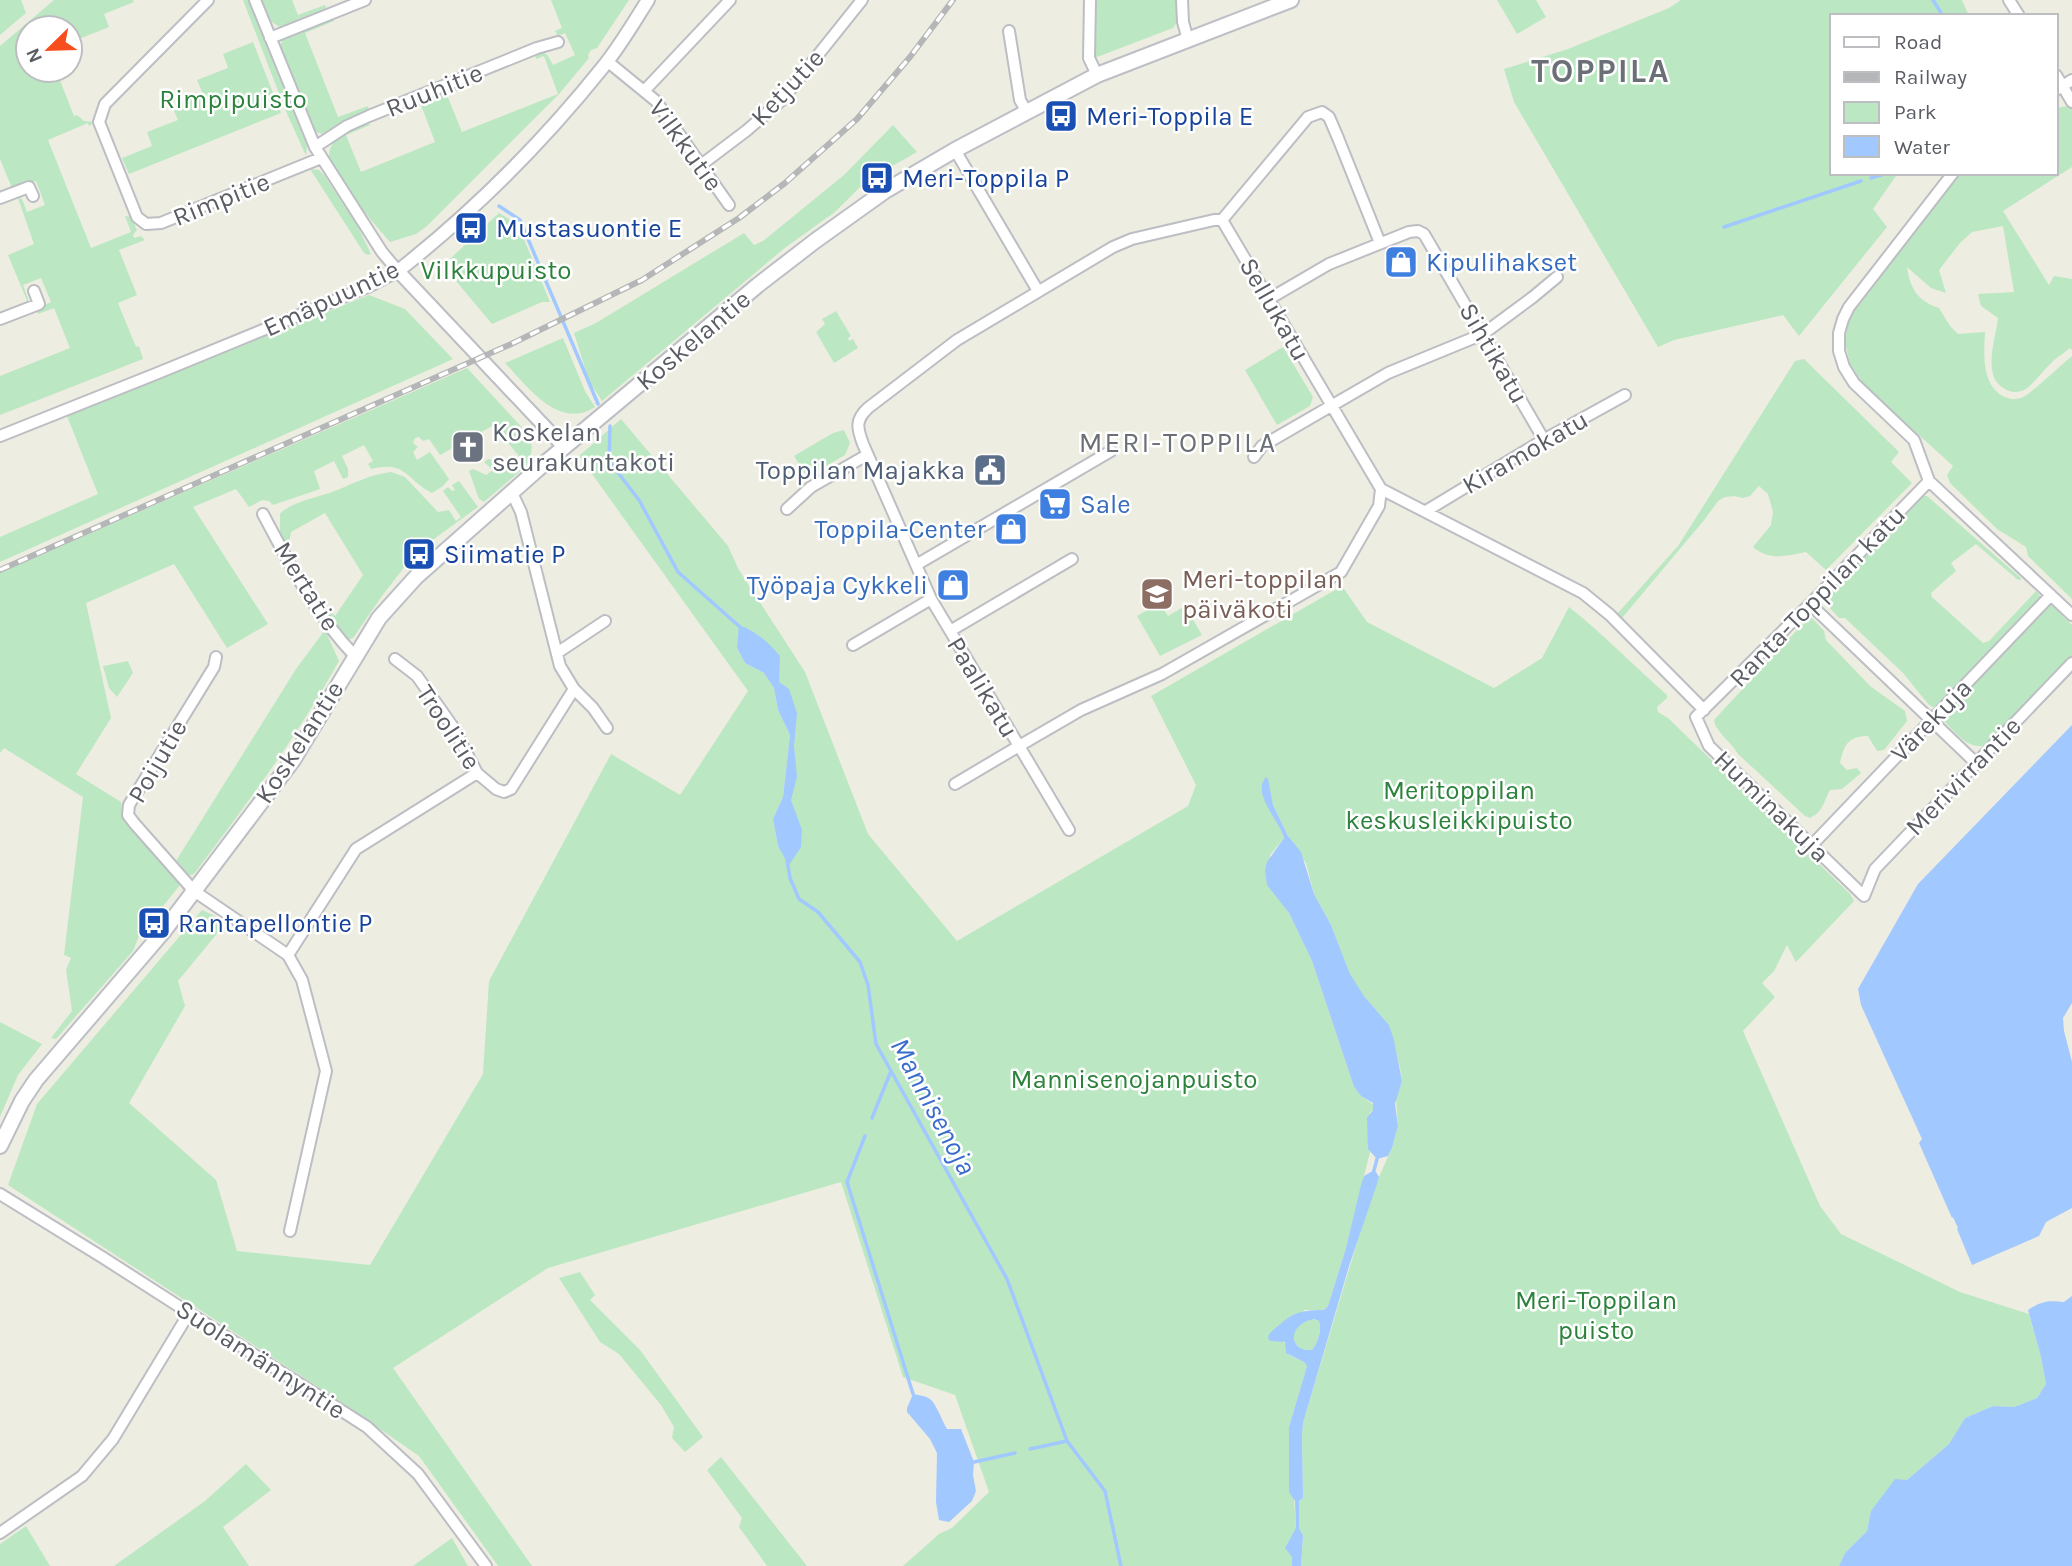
<svg xmlns="http://www.w3.org/2000/svg" width="2072" height="1566" viewBox="0 0 2072 1566" font-family="Karla,sans-serif">
  <style>
    .green { fill: #bbe8c2; fill-rule: evenodd }
    .water { fill: #a1c8ff; fill-rule: evenodd }
    .lines { fill: none; stroke-linecap: round; stroke-linejoin: round }
    .stream { stroke: #a1c8ff; stroke-width: 3.5 }
    .minor-casing { stroke: #bcbec4; stroke-width: 14 }
    .tertiary-casing { stroke: #bcbec4; stroke-width: 16 }
    .secondary-casing { stroke: #bcbfc6; stroke-width: 18 }
    .minor { stroke: #fff; stroke-width: 10 }
    .tertiary { stroke: #fff; stroke-width: 12 }
    .secondary { stroke: #fff; stroke-width: 14 }
    .rail-casing { stroke: #b5b6b7; stroke-width: 6 }
    .rail { stroke: #fff; stroke-width: 3.5; stroke-dasharray: 10; stroke-linecap: butt }
    .labels { text-anchor: middle; stroke-width: 5; stroke-linejoin: round; paint-order: stroke }
    .street-label { font-size: 26px; fill: #5a5d64; stroke: #fff }
    .park-label { font-size: 26px; fill: #2c823c; stroke: #fff }
    .transit-label { font-size: 26px; fill: #164399; stroke: #fff; text-anchor: start }
    .shop-label { font-size: 26px; fill: #366cbe; stroke: #fff; text-anchor: start }
    .worship-label { font-size: 26px; fill: #5b616d; stroke: #fff; text-anchor: start }
    .service-label { font-size: 26px; fill: #4e5e75; stroke: #fff; text-anchor: end }
    .education-label { font-size: 26px; fill: #785e54; stroke: #fff; text-anchor: start }
    .neighbourhood-label { font-size: 28px; letter-spacing: 2px; fill: #6b6f76; stroke: #fff }
    .water-label { font-size: 28px; font-style: italic; fill: #396ccd; stroke: #fff }
    .district-label { font-size: 33px; font-weight: bold; letter-spacing: 2px; fill: #6b6f76; stroke: #fff }
  </style>
  <rect width="100%" height="100%" fill="#eeede1"/>
  <path class="green" d="M0,0h21l5,13 -26,22z
    M54,0h79l1,2 -30,12 5,13 -30,12 4,13 -13,5v-29h-42v42h28l18,46 3,-1 7,6 10,1 -5,4 -1,-3 -40,17 43,108 40,-16 -6,-16 6,1 6,13 -4,5 1,3 7,-2 4,4 -26,10 18,45 -19,8 18,44 3,-1 4,13 -143,56v-39l70,-28 -16,-40 -16,6 -2,-5 15,-7 -10,-24 -18,7 6,17 -1,1 -20,-48 26,-11 -16,-46 4,1 5,13 18,-7 -9,-24 -22,8 -2,-1 -12,-29v-113z
    M243,0h6l58,146 -1,10 -21,-47z
    M262,0h30l6,15 27,-10 1,3 -46,19 -10,-6z
    M551,0h78l-32,48 -6,2 -3,5 1,3 -30,36 -132,132 -11,8 -26,8c-24,-27 -46,-54 -61,-86 1,-21 23,-27 39,-35l2,4 -24,10 15,37 74,-30 -14,-37 -3,1 -1,-6 46,-18 4,4 -20,9 15,37 96,-38 -14,-38 -8,3 -1,-6c11,-3 13,2 18,12l22,-10 -10,-22 -7,3 -3,-5 7,-3z
    M1094,0h83l1,21 -5,7 -76,29h-3z
    M1497,0h39l10,17 -29,17z
    M1681,0h281l7,16h-137v157h66l-25,36 14,18 -88,109 -16,-21 -109,25 -16,7 -144,-245 -10,-33 64,-20 101,-41z
    M333,17l1,4 -29,12 33,84 30,-11 1,4 -47,24 -6,-2 -6,-11 -30,-74 3,-9z
    M253,42l28,71 -152,61 -7,-16 30,-12 -5,-14 31,-12 -6,-14 31,-12 -6,-14 31,-12 -5,-14z
    M2068,106l4,3v58l-69,44 46,74 5,-9 18,3v71l-2,-2c-5,4 -12,9 -17,13 -9,9 -17,20 -27,28 -7,4 -15,4 -21,0 -24,-12 -9,-51 -7,-71l-17,-12 -3,-12 36,-2 -11,-66 -31,6 -12,11 -21,27 7,23 -15,-5 -24,-21c3,22 11,34 32,41l11,18 8,8 27,-2c-1,22 -4,54 20,65 5,2 10,3 16,1 8,-2 41,-34 51,-42v243l-44,-43 -2,-9 -29,-18 -47,-46 -3,-8 6,-9 -89,-81 -14,-21 -5,-22 3,-19 13,-25 98,-125h97v-65z
    M893,125l24,27 -23,13 -35,23 -24,24 -49,35 -184,154 -13,-20 -15,-48 22,-10 148,-90 10,12 9,-4 81,-66z
    M310,169l9,1 5,5 33,50 14,29 -3,1 -4,-2z
    M499,213l12,7 10,12 29,70h-8l-50,22 -36,-43 -6,-22z
    M369,295l36,14 48,50 -453,203v-25l98,-43 -31,-78z
    M836,311l15,25 -3,2 1,3 4,-2 5,9 -24,15 -18,-31 9,-8 -3,-5z
    M563,338l22,53 10,16c-36,24 -68,-21 -90,-44z
    M1283,347l30,50 -3,9 -33,19 -32,-55z
    M1804,359l95,93 -8,10 21,21 -86,87 -20,-18c-20,4 -36,9 -53,-5l18,-22 2,-13 -5,-18 -9,-8 -9,10 -7,2 -9,-2 -9,1 -7,4 -13,18 -83,99 -5,-4 61,-68 117,-185z
    M467,368l61,66c6,11 4,22 -2,32l-42,36 -5,-3 -10,-28 4,-2 13,6 7,-5 -9,-8 4,-3 14,3 8,8 12,-10 -28,-35 -54,30 -11,-16 -6,2 -4,-4 -4,1 -2,5 5,4 -5,5 4,8 13,-8 19,27 -6,7 -11,7c-26,-13 -25,-33 -61,-24l-3,-5 5,-3 -9,-16 -22,11 6,13v8l-5,2 -9,-18 -20,10 6,18 -47,16 -4,-4 -7,-1 -13,7 -13,-18 -43,18 75,117 -41,24 -53,-84 -88,39 25,115 -35,56 45,28 2,15 57,68 -41,51 -6,15 -77,88 -5,-1 21,-27 -6,-41 5,-12 -7,-3 19,-158 -79,-49 -4,5v-180z
    M621,419l107,127 11,24 66,102 63,162 89,107 231,-135 8,-21 -45,-89 191,-110 25,36 127,66 48,-30 27,-51c34,27 65,59 98,88v3l-10,9 1,5 10,6 182,176 4,7 -58,61 -9,-17 -13,26 -12,12 13,14 -32,34 77,175 21,28 119,58 69,22 12,43 5,27 -9,14 -23,9 -21,-1 -28,12 -16,26 -78,67 -4,20 -22,22 -6,13h-538l2,-29 -4,-9v-27l4,-3 -1,-63 1,-12 62,-207 14,-39 13,-29 6,-22 -2,-28 6,-17 -2,-14 -11,-42 -25,-29 -14,-21 -19,-50 -17,-31 -8,-31 -18,-27 -15,-31 -3,-13 -5,8 14,25 5,13 -14,17 2,34 17,24 23,48 42,126 7,9 13,9 -1,5 -3,2 -2,36 2,4 -24,96 -18,58 -4,4h-20l-23,31 4,2 4,12 15,7 3,4 -18,61 7,101 -4,38h-389l36,-32 13,-6 37,-36 -34,-97 -52,-18 -62,-195 -293,86 -155,100 139,198h-34l-79,-110 -78,-54 -333,-217 29,-81 165,-194 15,7 3,13 -42,51 7,25 -56,97 87,77 21,71 133,14 113,-191 6,-93 122,-227 69,41 68,-104 -169,-235zM740,627l52,82 -1,64 -13,73 -5,-27 10,-22 7,-62 -12,-25 -4,-22 -10,-15 -19,-10 -8,-15z
    M844,430l6,13 -5,12 -38,22 -13,-21 39,-23z
    M391,472l14,5 33,35 11,-2 7,11 5,-4 -18,-26 5,-4 4,4 3,-1 -3,-5 7,-4 19,26 -62,45 -34,44 -29,42 -6,2 -20,-27 3,-3 5,6 28,-41 -38,-62 -34,19 -2,11h-6l-3,-9v-20c11,-12 35,-16 52,-22 19,-7 38,-18 59,-20z
    M1921,496h6l95,83 -4,1 -42,-36 -25,19 5,8 -25,22 1,4 51,46 6,-2 47,-50 5,6 -1,4 -105,107 -6,-3 -26,-32 -58,-55h-6l-12,-13 -3,-8z
    M1160,603l8,13 17,-10 17,29 -42,21 -23,-40z
    M2051,604l21,21v30l-86,90c-19,6 -32,-15 -45,-27z
    M1810,616l14,15 2,9 44,46 35,25 2,10 -23,29 -7,1 -9,-15c-20,0 -24,9 -28,27l7,7 10,-2 4,5 -19,16 -12,1c-6,11 -7,22 -20,28l-5,-2 -67,-62c-6,-12 -22,-21 -24,-34z
    M325,630l14,31c-42,76 -93,144 -145,213l-7,2 -11,-15 120,-192z
    M128,661l5,12 -16,24 -8,-9 -6,-22z
    M0,1022l42,22 -24,31 -18,42z
    M580,1272l15,23 -5,5 50,50 63,87 -18,15 -13,-14 2,-11 -13,-22 -42,-51 -19,-12 -41,-64z
    M1313,1319l6,2c3,9 -1,22 -7,29 -23,2 -26,-25 1,-31z
    M721,1457l86,109h-40l-28,-39 3,-9 -35,-48z
    M246,1464l25,26 -48,37 26,39h-135l91,-65z
    M26,1526l24,40h-50v-22z
    M452,1538l16,28h-55z"/>
  <path class="water" d="M739,625c18,7 29,17 41,31l-1,26 10,7 8,24 -3,33 3,31 -6,23 11,30 -1,17 -12,18 -11,-19 -5,-27 10,-22 7,-62 -12,-25 -4,-22 -10,-15 -19,-10 -8,-15z
    M2072,725v278l-9,15 1,13 8,31v146l-26,14 -7,14 -67,29 -15,-36 1,-1 -5,-11 -1,1 -33,-75 3,-4 -61,-134 -3,-16 60,-105z
    M1266,777l2,2 5,26 15,31 13,16 13,42 17,31 19,49 14,22 25,29 5,15 8,41 -7,23 3,22 -6,22 -4,8 -11,3 -9,-10 -1,-31 6,-8v-7l-12,-7 -7,-9 -42,-126 -23,-48 -22,-28 -2,-15 2,-8 17,-24c-5,-19 -33,-44 -18,-61z
    M1371,1172h5l3,5 -2,7 -27,79 -47,160 -1,12 1,63 -4,3v27l4,8 -2,30h-9v-9l-7,-9 11,-20 -1,-27 -6,-9v-65l18,-61 -3,-4 -18,-9 -1,-11 -15,-1 -2,-3 1,-4c21,-19 26,-24 55,-24l4,-4 18,-58 15,-63 3,-9zM1314,1319l5,2c3,9 -1,22 -7,29 -23,2 -26,-25 2,-31z
    M2072,1296v270h-233l6,-13 22,-22 4,-20 24,-32 12,1 42,-36 16,-26 28,-12 21,1 23,-9 9,-14 -5,-27 -13,-47c13,-9 21,-10 36,-8z
    M913,1394c5,1 13,2 17,5 6,4 12,22 17,30h14l13,33 -1,13 3,16 -4,10 -23,21 -10,-2 -3,-18 1,-49 -7,-14 -23,-27v-4z"/>
  <g class="lines">
    <path class="stream" d="M1933,0l10,16
      M1871,178l17,-5
      M499,206l21,14 78,184
      M1724,227l137,-46
      M610,426l-1,35 30,39 39,72 62,55
      M786,855l4,23 9,21 19,13 42,50 8,23 8,59 131,235 60,162 38,50 16,75
      M872,1118l19,-47
      M865,1136l-18,46 66,212
      M1373,1174l4,-15
      M1030,1449l37,-8
      M974,1462l41,-9"/>
    <defs>
      <path id="minor" d="M208,0l-103,104 -6,18 38,95 9,7 15,-1 160,-65
        M1090,0l-1,58 8,17
        M1182,0l1,22 5,18
        M2009,0l10,16
        M1009,31l11,69 7,12
        M270,38l95,-38
        M607,61l49,40 73,104
        M2056,75l16,27
        M645,90l85,-90
        M2056,90l16,-10
        M315,147l32,-21 22,-10 168,-68 21,-6
        M955,150l83,141
        M701,165l45,-34 36,-31 80,-100
        M1953,173l-104,134 -6,12 -4,14v18l5,16 10,16 60,57 15,41 143,134
        M0,198l29,-11 4,9
        M1214,220h8l159,269 -2,17 -38,66 -179,102 -81,36 -62,36 -88,-147 -68,-155c-6,-16 -8,-24 5,-36l89,-68 156,-93 19,-8z
        M1222,220l86,-103 14,-5 7,5 9,21 42,105
        M1269,299l60,-35 80,-32 9,-1 6,3 120,206
        M0,319l39,-15 -5,-13
        M0,436l158,-63 212,-87 28,-15 -16,-19 -67,-105 -60,-147
        M1254,457l8,-11 126,-73 95,-39 50,-37 24,-20
        M1929,481l-119,123 -114,113 13,29 155,150 11,-27 197,-206
        M1381,489l202,104 27,22 94,95
        M512,493l9,19 39,154 14,23 19,19 14,20
        M787,509l24,-22 56,-32
        M1426,511l114,-69 85,-47
        M263,514c26,49 53,102 92,142
        M916,565l195,-114
        M1810,604l166,159
        M950,631l122,-72
        M853,645l78,-46
        M557,653l48,-32
        M216,657l-2,10 -85,138 -1,10 6,8 60,68 94,64 14,25 24,91 -36,160
        M395,659l22,17 36,51 24,46 19,16 8,3 7,-3 63,-100
        M955,784l64,-38 50,84
        M1812,845l239,-250
        M288,955l68,-106 121,-76
        M0,1194l102,63 265,170 51,47 68,92
        M0,1533l82,-57 31,-37 76,-126"/>
      <path id="tertiary" d="M564,447l-166,-176c76,-60 145,-129 205,-204 17,-21 31,-45 45,-67"/>
      <path id="secondary" d="M0,1146l22,-45 14,-21 127,-148 130,-172 86,-142 37,-41 122,-108 220,-184 57,-44 70,-50 70,-41 142,-75 194,-75"/>
    </defs>
    <use href="#minor" class="minor-casing"/>
    <use href="#tertiary" class="tertiary-casing"/>
    <use href="#secondary" class="secondary-casing"/>
    <use href="#minor" class="minor"/>
    <use href="#tertiary" class="tertiary"/>
    <use href="#secondary" class="secondary"/>
    <defs>
      <path id="rail" d="M0,570l509,-225 133,-65 97,-62 46,-35 72,-64 53,-62 43,-57"/>
    </defs>
    <use href="#rail" class="rail-casing"/>
    <use href="#rail" class="rail"/>
  </g>
  <defs>
    <symbol id="bus-square" viewBox="-11 -11 22 22"><rect x="-9" y="-9" width="18" height="18" rx="4" fill="#1a4fb4" stroke="#fff"/><path d="M-5-6H5V4H4V6H2V4H-2V6H-4V4H-5ZM-3.5-4V0h7V-4ZM-3.5 1.2v1.5H-2V1.2ZM2 1.2v1.5H3.5V1.2Z" fill="#fff"/></symbol>
    <symbol id="shop-square" viewBox="-11 -11 22 22"><rect x="-9" y="-9" width="18" height="18" rx="4" fill="#3f7fe0" stroke="#fff"/><path d="M-5-2.5h2.3a2.7 3.5 0 0 1 5.4 0H5L5.5 6h-11ZM-1.5-2.5h3a1.5 2.3 0 0 0-3 0Z" fill="#fff"/></symbol>
    <symbol id="church-square" viewBox="-11 -11 22 22"><rect x="-9" y="-9" width="18" height="18" rx="4" fill="#6b7280" stroke="#fff"/><path d="M-1.2-6h2.4v3.5h3.3v2.4h-3.3V6h-2.4V-.1h-3.3v-2.4h3.3Z" fill="#fff"/></symbol>
    <symbol id="civic-square" viewBox="-11 -11 22 22"><rect x="-9" y="-9" width="18" height="18" rx="4" fill="#5c6f8a" stroke="#fff"/><path d="M-.6-6.5H3V-4.5H.6V-3L4-1V1h2V6H-6V1h2V-1L-.6-3ZM-1.2 2.5V6h2.4V2.5Z" fill="#fff"/></symbol>
    <symbol id="supermarket-square" viewBox="-11 -11 22 22"><rect x="-9" y="-9" width="18" height="18" rx="4" fill="#3f7fe0" stroke="#fff"/><path d="M-6-5.5h2.5l.6 2H6L4.5 2H-2.5L-4.4-4H-6ZM-1.5 3.2a1.3 1.3 0 1 0 .1 0ZM3 3.2a1.3 1.3 0 1 0 .1 0Z" fill="#fff"/></symbol>
    <symbol id="school-square" viewBox="-11 -11 22 22"><rect x="-9" y="-9" width="18" height="18" rx="4" fill="#8d6e63" stroke="#fff"/><path d="M0-5L7-2L0 1L-7-2ZM-4 1L0 2.5L4 1V4Q0 6-4 4Z" fill="#fff"/></symbol>
  </defs>
  <g fill-rule="evenodd">
    <use href="#bus-square" x="1042" y="97" width="38" height="38"/>
    <use href="#bus-square" x="858" y="159" width="38" height="38"/>
    <use href="#bus-square" x="452" y="209" width="38" height="38"/>
    <use href="#shop-square" x="1382" y="243" width="38" height="38"/>
    <use href="#church-square" x="449" y="428" width="38" height="38"/>
    <use href="#civic-square" x="971" y="451" width="38" height="38"/>
    <use href="#supermarket-square" x="1036" y="485" width="38" height="38"/>
    <use href="#shop-square" x="992" y="510" width="38" height="38"/>
    <use href="#bus-square" x="400" y="535" width="38" height="38"/>
    <use href="#shop-square" x="934" y="566" width="38" height="38"/>
    <use href="#school-square" x="1138" y="575" width="38" height="38"/>
    <use href="#bus-square" x="135" y="904" width="38" height="38"/>
  </g>
  <g class="labels">
    <g class="street-label">
      <text transform="translate(787 87) rotate(-47)" y="9">Ketjutie</text>
      <text transform="translate(434 90) rotate(-22)" y="9">Ruuhitie</text>
      <text transform="translate(686 145) rotate(54)" y="9">Vilkkutie</text>
      <text transform="translate(221 199) rotate(-22)" y="9">Rimpitie</text>
      <text transform="translate(331 298) rotate(-25)" y="9">Emäpuuntie</text>
      <text transform="translate(1275 309) rotate(60)" y="9">Sellukatu</text>
      <text transform="translate(693 340) rotate(-40)" y="9">Koskelantie</text>
      <text transform="translate(1494 353) rotate(60)" y="9">Sihtikatu</text>
      <text transform="translate(1525 452) rotate(-30)" y="9">Kiramokatu</text>
      <text transform="translate(307 586) rotate(58)" y="9">Mertatie</text>
      <text transform="translate(1817 596) rotate(-46)" y="9">Ranta-Toppilan katu</text>
      <text transform="translate(983 687) rotate(59)" y="9">Paalikatu</text>
      <text transform="translate(1931 720) rotate(-46)" y="9">Värekuja</text>
      <text transform="translate(449 727) rotate(57)" y="9">Troolitie</text>
      <text transform="translate(299 742) rotate(-57)" y="9">Koskelantie</text>
      <text transform="translate(157 761) rotate(-60)" y="9">Poijutie</text>
      <text transform="translate(1963 776) rotate(-46)" y="9">Merivirrantie</text>
      <text transform="translate(1772 806) rotate(44)" y="9">Huminakuja</text>
      <text transform="translate(261 1359) rotate(33)" y="9">Suolamännyntie</text>
    </g>
    <g class="park-label">
      <text x="233" y="108">Rimpipuisto</text>
      <text x="496" y="279">Vilkkupuisto</text>
      <text x="1459" y="799">Meritoppilan<tspan x="1459" dy="30">keskusleikkipuisto</tspan></text>
      <text x="1134" y="1088">Mannisenojanpuisto</text>
      <text x="1596" y="1309">Meri-Toppilan<tspan x="1596" dy="30">puisto</tspan></text>
    </g>
    <g class="transit-label">
      <text x="1086" y="125">Meri-Toppila E</text>
      <text x="902" y="187">Meri-Toppila P</text>
      <text x="496" y="237">Mustasuontie E</text>
      <text x="444" y="563">Siimatie P</text>
      <text x="178" y="932">Rantapellontie P</text>
    </g>
    <g class="shop-label">
      <text x="1426" y="271">Kipulihakset</text>
      <text x="1080" y="513">Sale</text>
      <text x="986" y="538" text-anchor="end">Toppila-Center</text>
      <text x="928" y="594" text-anchor="end">Työpaja Cykkeli</text>
    </g>
    <g class="worship-label">
      <text x="492" y="441">Koskelan<tspan x="492" dy="30">seurakuntakoti</tspan></text>
    </g>
    <g class="service-label">
      <text x="965" y="479">Toppilan Majakka</text>
    </g>
    <g class="education-label">
      <text x="1182" y="588">Meri-toppilan<tspan x="1182" dy="30">päiväkoti</tspan></text>
    </g>
    <g class="neighbourhood-label">
      <text x="1178" y="452">MERI-TOPPILA</text>
    </g>
    <g class="water-label">
      <text transform="translate(934 1106) rotate(62)" y="10">Mannisenoja</text>
    </g>
    <g class="district-label">
      <text x="1601" y="82">TOPPILA</text>
    </g>
  </g>
  <rect x="1830" y="14" width="228" height="161" fill="#ffffff" stroke="#bdbec1" stroke-width="2"/>
  <rect x="1844" y="37" width="35" height="10" fill="#ffffff" stroke="#bdbec1" stroke-width="2"/>
  <text x="1894" y="49" font-size="21" fill="#5a5d64">Road</text>
  <rect x="1844" y="72" width="35" height="10" fill="#b5b6b7" stroke="#bdbec1" stroke-width="2"/>
  <text x="1894" y="84" font-size="21" fill="#5a5d64">Railway</text>
  <rect x="1844" y="102" width="35" height="21" fill="#bbe8c2" stroke="#bdbec1" stroke-width="2"/>
  <text x="1894" y="119" font-size="21" fill="#5a5d64">Park</text>
  <rect x="1844" y="136" width="35" height="21" fill="#a1c8ff" stroke="#bdbec1" stroke-width="2"/>
  <text x="1894" y="154" font-size="21" fill="#5a5d64">Water</text>
  <g transform="translate(49 49) rotate(247)"><circle r="33" fill="#ffffff" stroke="#bdbec1" stroke-width="2"/>
  <path d="M0-5L12 26L0 18L-12 26Z" fill="#f84e1e"/>
  <text y="-10" font-size="19" font-weight="bold" text-anchor="middle" fill="#5a5d64">N</text>
  </g>
</svg>
